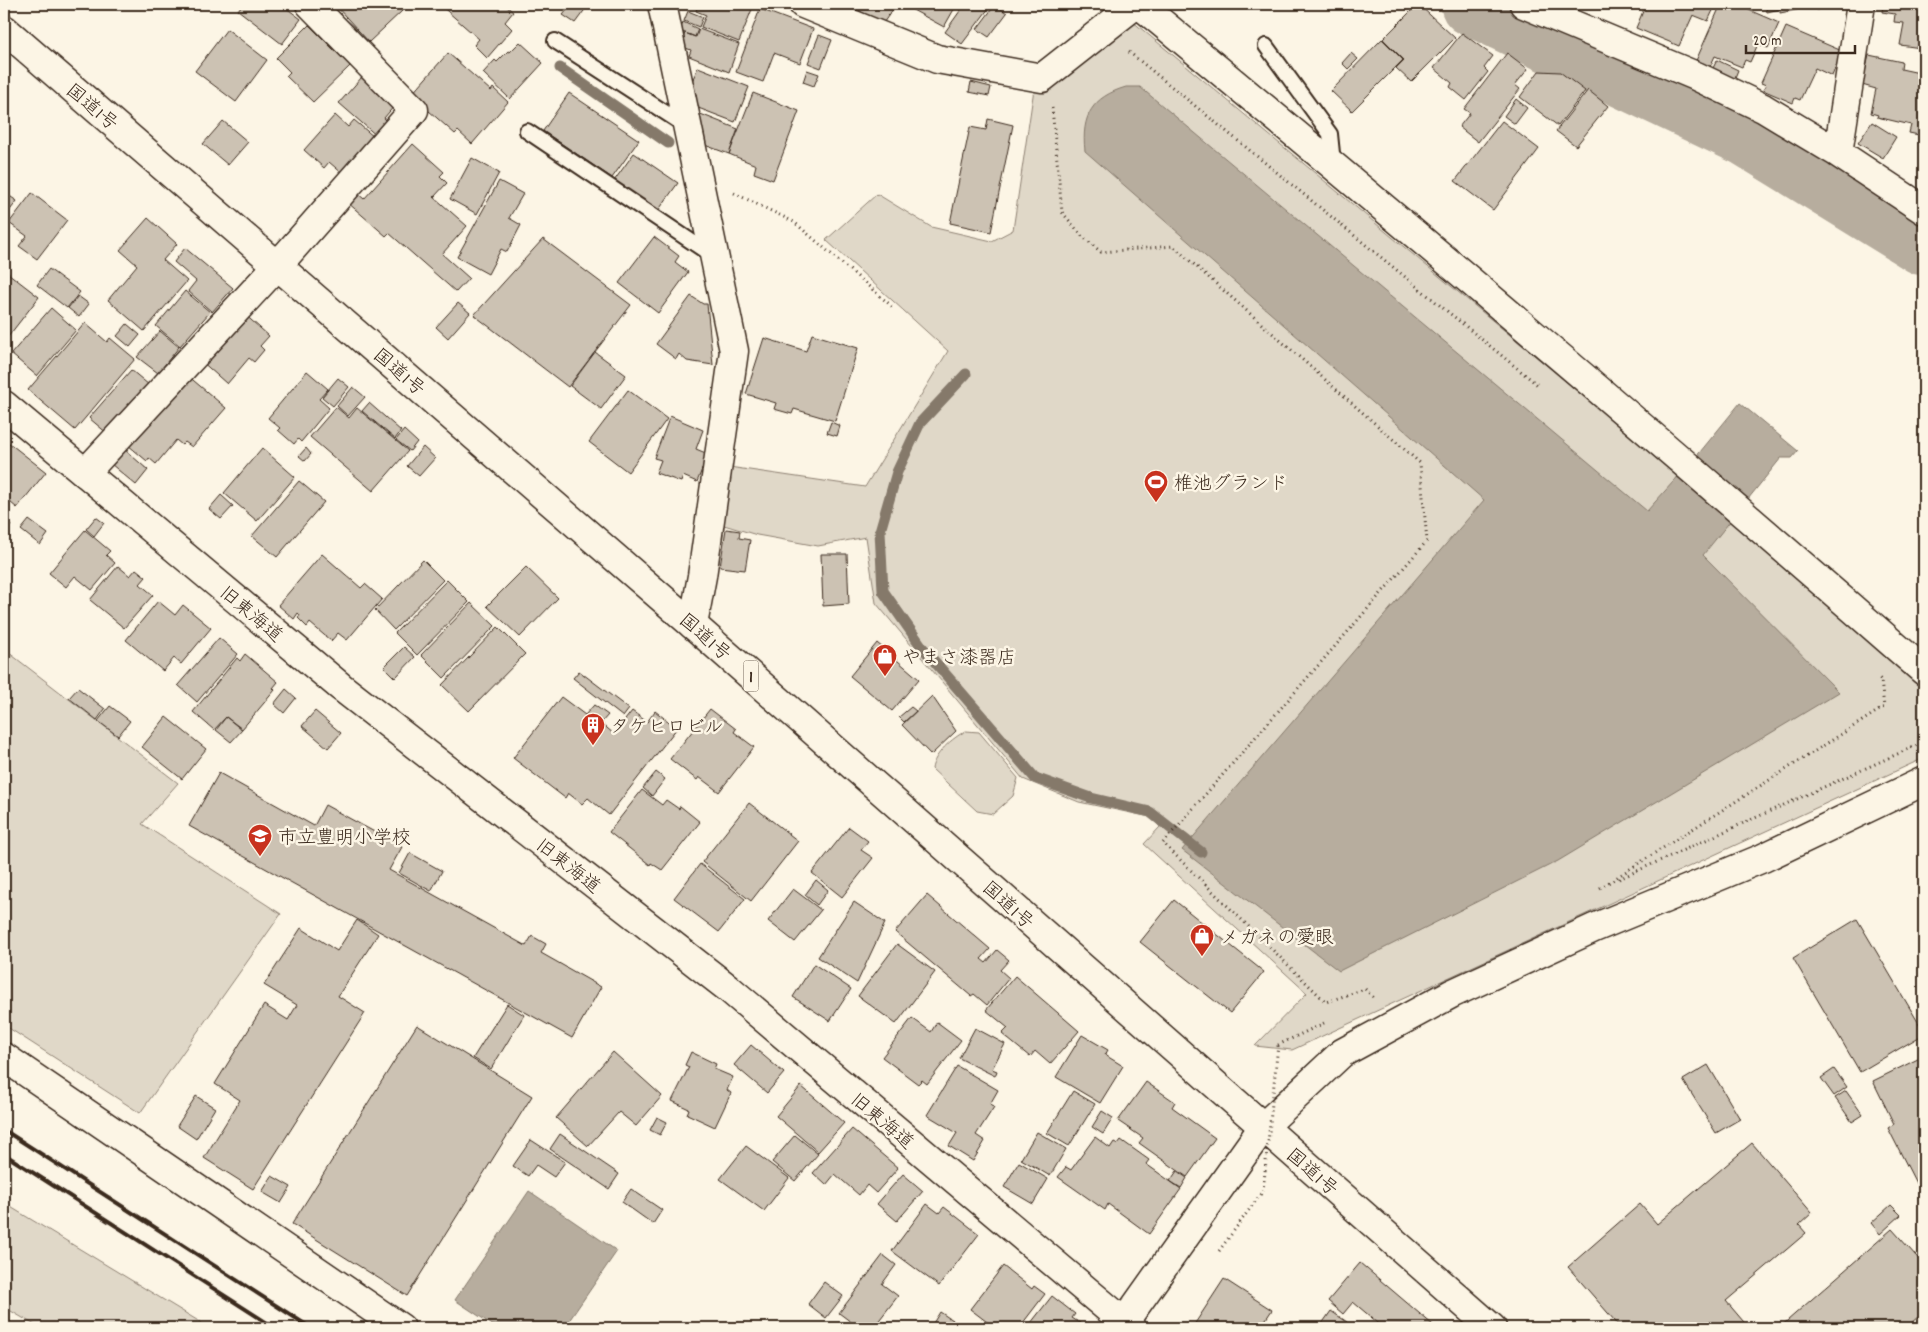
<svg xmlns="http://www.w3.org/2000/svg" width="1928" height="1332" viewBox="0 0 1928 1332" font-family="Dekko,'Klee One',sans-serif">
  <style>
    .green { fill: #e0d8c8; stroke: #8e8173 }
    .water { fill: #b7ad9e; stroke: #85796b }
    .lines { fill: none; stroke-linecap: round; stroke-linejoin: round }
    .stream { stroke: #85796b; stroke-width: 11 }
    .river { stroke: #b7ad9e; stroke-width: 65 }
    .building { fill: #ccc2b3; stroke: #3b2a1e }
    .lane-casing { stroke: #3b2a1e; stroke-width: 18 }
    .street-casing { stroke: #3b2a1e; stroke-width: 31 }
    .secondary-casing { stroke: #3b2a1e; stroke-width: 31 }
    .highway-casing { stroke: #3b2a1e; stroke-width: 31 }
    .path { stroke: #3b2a1e; stroke-width: 3; stroke-dasharray: 1 4; stroke-linecap: butt }
    .lane { stroke: #fcf5e5; stroke-width: 14 }
    .street { stroke: #fcf5e5; stroke-width: 28 }
    .secondary { stroke: #fcf5e5; stroke-width: 28 }
    .highway { stroke: #fcf5e5; stroke-width: 28 }
    .rail { stroke: #3b2a1e; stroke-width: 4 }
    .path-bridge { stroke: #3b2a1e; stroke-width: 3; stroke-dasharray: 1 4; stroke-linecap: butt }
    .labels { text-anchor: middle; stroke-width: 5; stroke-linejoin: round; paint-order: stroke }
    .shield { fill: #fcf5e5; stroke: #75675a; stroke-width: 1 }
    .shield-label { font-size: 18px; font-weight: bold; fill: #3b2a1e }
    .street-label { font-size: 19px; fill: #3b2a1e; stroke: #fcf5e5 }
    .poi-label { font-size: 19px; fill: #3b2a1e; stroke: #fcf5e5; text-anchor: start }
  </style>
  <rect width="100%" height="100%" fill="#fcf5e5"/>
  <filter id="ink" filterUnits="userSpaceOnUse"><feTurbulence type="fractalNoise" baseFrequency=".02" numOctaves="2"/><feDisplacementMap in="SourceGraphic" scale="10" xChannelSelector="R" yChannelSelector="G"/><feConvolveMatrix kernelMatrix="1 2 1 2 8 2 1 2 1" color-interpolation-filters="sRGB"/></filter>
  <g filter="url(#ink)">
    <path class="green" d="M1132,21l656,545 116,99 20,23v70l-632,292 -37,-4 52,-53 -163,-149 16,-17 -10,-10 -71,-15 -56,-23 -147,-176 -10,-66 -48,9 -61,-11 -33,-10 5,-58 136,20 83,-136 -122,-111 51,-46 54,33 61,14 21,-11 21,-141z
      M4,649l174,134 -36,41 139,90 -141,199 -136,-88z
      M966,731l13,1 39,46 -5,18 -20,18 -16,-3 -45,-42c2,-15 20,-31 34,-38z
      M4,1203l206,125h-170l-36,-21z"/>
    <path class="water" d="M1126,87h14l507,424 53,-59 40,-49 58,48 -6,7h-11l-78,97 136,137 -281,169 -219,110 -157,-121 302,-350 -399,-349c-4,-35 7,-54 41,-64z
      M529,1191l88,60 -53,77h-67l-42,-28z"/>
    <g class="lines">
      <path class="stream" d="M560,68l108,75
        M966,374l-46,49 -23,49 -17,59 3,60 39,56 113,131 56,20 59,14 51,40"/>
      <path class="river" d="M1473,4l276,131 175,108"/>
    </g>
    <path class="building" d="M243,4h38l20,15 -19,25 -44,-34z
      M336,4h59l7,7 -33,31 -34,-37z
      M439,4h65l9,8 -8,10 7,7 -25,29 -13,-13 5,-6z
      M572,4h17l-14,19 -12,-8z
      M698,4h56l-15,38 -38,-15 5,-12 -10,-4z
      M863,4h31l2,1 -15,21 -22,-16z
      M914,4h43l-13,23 -33,-18z
      M965,4h27l-30,40 -17,-12z
      M1418,4l37,34 -44,44 -15,-14 8,-8 -21,-21z
      M1646,4h70l-8,17 -15,-6 -14,31 -43,-18z
      M1721,4h14l44,19 -11,25 -10,-4 -8,18 -5,-2 -3,7 -27,-11 -6,13 -14,-6z
      M1765,4h71v2l-19,4 -1,-4 -36,7v-4l-13,3z
      M1883,4h41v35h-1l-2,9 -21,-3 4,-22 -10,-1 1,-8 -13,-2z
      M995,5l12,8 -18,24 -12,-8z
      M760,9l53,20 -13,34 -26,-10 -11,29 -27,-10z
      M688,11l15,6 -4,10 -15,-6z
      M683,22l15,7 -3,8 -15,-6z
      M309,25l41,41 -37,36 -27,-26 4,-4 -14,-14z
      M1786,27l56,24 -10,25 -17,-8 -15,32 -5,-2 -2,5 -30,-13 3,-5 -5,-2z
      M227,29l40,31 -31,42 -41,-31z
      M699,29l40,15 -10,28 -40,-16 2,-6 -11,-4 5,-13 11,4z
      M1462,33l31,23 -9,12 4,4 -22,28 -16,-13 2,-4 -18,-15z
      M819,35l13,5 -11,28 -13,-5z
      M1382,39l21,21 -51,51 -21,-20z
      M520,42l23,21 -33,36 -27,-26 12,-13 2,2 11,-11 2,1z
      M448,53l43,38 2,-3 15,14 -36,42 -14,-13 -3,3 -44,-39z
      M1351,53l7,6 -10,10 -6,-6z
      M1507,53l21,16 -13,16 5,4 -42,53 -19,-15 11,-14 -6,-4z
      M1869,55l33,7 -1,7 23,5v62l-15,-3 2,-8 -34,-8 1,-2 -7,-2 5,-24 -14,-4z
      M1717,60l21,10 -4,10 -22,-10z
      M698,67l51,20 -14,35 -42,-16 4,-11 -9,-4z
      M807,70l12,4 -5,12 -11,-4z
      M1539,71l21,1 25,19 -27,35 -38,-29z
      M362,77l33,28 -11,13 6,5 -12,14 -39,-34z
      M971,82l20,5 -2,9 -20,-4z
      M1588,90l20,16 -32,40 -20,-15z
      M569,93l70,47 -27,38 -69,-47z
      M753,93l46,18 -26,69 -19,-7 2,-8 -27,-11z
      M1516,99l11,9 -12,16 -11,-8z
      M698,113l40,16 -9,25 -27,-10z
      M335,115l13,12 6,-7 20,17 -31,37 -14,-12 -5,6 -20,-18z
      M988,119l25,6 -22,107 -41,-9 20,-96 16,3z
      M223,121l25,21 -20,23 -25,-21z
      M1502,121l37,28 -46,61 -38,-29z
      M1872,122l24,15 -13,21 -25,-15z
      M413,144l31,28 -4,4 7,7 -13,14 33,29 -25,28 27,24 -13,14 -67,-59 -3,3 -39,-34 9,-10 8,7z
      M634,153l44,30 -20,28 -44,-30z
      M472,158l27,15 -22,41 -27,-15z
      M499,181l24,13 -14,24 12,7 -14,27 -6,-3 -13,25 -31,-17z
      M32,193l35,27 -30,39 -18,-13 8,-10 -18,-13z
      M8,195l9,6 -13,17v-17z
      M148,218l29,26 -14,16 24,21 -43,50 -36,-31 29,-35 -17,-15z
      M654,237l25,19 -4,6 13,10 -30,41 -39,-30z
      M543,239l88,66 -63,82 -94,-72z
      M185,248l48,40 -21,24 -24,-21 8,-10 -22,-19z
      M49,269l31,23 -13,16 -30,-23z
      M4,270l35,27 -35,45z
      M185,291l25,21 -30,34 -24,-20z
      M78,296l11,8 -10,13 -11,-9z
      M691,296l12,8h4l6,61 -26,-4 -8,-7 -3,5 -20,-15z
      M458,303l12,10 -22,25 -12,-11z
      M51,308l25,22 -39,46 -26,-22z
      M242,312l27,24 -9,10 4,4 -10,12 -5,-4 -22,26 -27,-24z
      M85,323l22,19 3,-4 25,21 -60,71 -47,-40z
      M127,324l13,11 -10,12 -13,-11z
      M160,331l19,16 -21,26 -21,-16z
      M812,334l46,14 -23,73 -41,-12 -2,5 -18,-5 2,-6 -30,-9 18,-56 42,13z
      M595,352l31,23 -25,34 -31,-23z
      M131,370l18,15 -41,49 -19,-16z
      M307,371l21,18 -9,10 10,9 -28,34 -3,-3 -4,5 -16,-14 2,-2 -12,-10z
      M187,375l39,33 -34,39 -7,-5 -3,3 -6,-5 -20,24 -7,-6 -2,3 -19,-16z
      M338,378l11,9 -16,19 -11,-9z
      M353,387l12,10 -17,19 -11,-10z
      M628,390l39,29 -39,53 -39,-30z
      M369,403l32,28 -6,8 -33,-28z
      M336,407l13,11 8,-10 51,43 -35,40 -63,-54z
      M670,416l33,14 -7,19 12,5 -11,28 -14,-6 -2,6 -25,-9 5,-13 -7,-2z
      M831,422l9,4 -3,10 -10,-3z
      M404,430l13,12 -7,9 -14,-11z
      M4,439l42,33 -29,36 -13,-11z
      M423,447l12,11 -16,18 -12,-10z
      M262,448l33,29 -38,44 -33,-28z
      M306,448l5,6 -6,7 -6,-5z
      M124,449l24,21 -12,15 -25,-21z
      M299,481l25,21 -47,55 -25,-21z
      M221,495l12,11 -12,13 -12,-10z
      M96,517l8,6 -10,13 -8,-7z
      M4,520l7,5 -7,10z
      M29,520l19,14 -8,11 -19,-15z
      M726,529l14,2 -1,7 11,2 -5,30 -25,-3z
      M85,530l25,21 -4,4 9,8 -23,27 -17,-14 -9,11 -17,-14z
      M322,554l39,34 4,-4 17,15 -35,41 -9,-7 -7,8 -21,-18 -3,4 -9,-9 2,-3 -2,-2 -4,6 -16,-14z
      M821,554h26l2,50 -26,2z
      M423,560l20,20 -49,50 -19,-20z
      M118,566l12,10 6,-7 10,8 -6,7 13,11 -29,33 -34,-28z
      M526,567l32,31 -38,39 -33,-31z
      M447,580l22,22 -52,53 -22,-22z
      M158,601l17,14 8,-10 28,23 -30,36 -7,-6 -11,13 -37,-31z
      M471,603l24,23 -51,52 -23,-23z
      M498,627l27,27 -56,57 -27,-26z
      M219,638l19,16 -41,48 -19,-17z
      M877,643l42,36 -27,32 -42,-35z
      M404,647l11,10 -20,21 -11,-11z
      M245,654l33,28 -5,6 2,2 -33,39 -16,-12 -12,13 -21,-18 44,-54 3,3z
      M579,671l50,38 -6,8 -50,-39z
      M78,688l27,21 -8,11 -28,-22z
      M286,689l10,9 -12,15 -10,-9z
      M932,696l24,35 -25,24 -29,-30z
      M561,697l24,18 9,-10 14,10 -7,8 13,11 18,-23 15,11 8,-11 22,17 -68,87 -21,-17 -6,6 -14,-11 -3,5 -52,-40z
      M110,706l20,15 -12,15 -20,-15z
      M911,707l5,4 -12,11 -5,-5z
      M710,709l26,20 -2,3 20,15 -35,45 -20,-15 -2,3 -27,-21z
      M315,711l26,22 -13,15 -26,-22z
      M166,717l40,32 -24,30 -40,-32z
      M226,717l16,13 -11,12 -15,-12z
      M656,772l9,7 -13,17 -9,-8z
      M219,773l95,53 11,-21 77,42 -13,23 137,76 6,-10 14,8 -5,9 60,34 -29,51 -383,-212z
      M642,790l20,15 4,-5 13,9 1,-3 20,16 -38,48 -11,-7 -1,2 -41,-33z
      M749,803l49,38 -47,60 -49,-39z
      M849,827l19,14 -7,9 12,8 -31,39 -30,-24z
      M410,853l32,18 -11,20 -32,-18z
      M700,864l45,35 -26,33 -45,-34z
      M816,880l12,10 -11,15 -12,-10z
      M793,889l28,21 -26,32 -27,-21z
      M927,895l63,54 -9,10 5,4 11,-13 12,10 -9,10 9,8 -22,27 -13,-11 -3,2 -76,-64z
      M1174,900l90,72 -34,41 -90,-71z
      M854,902l31,21 -28,60 -39,-26z
      M1857,919l67,113v2l-64,38 -67,-114z
      M357,920l21,14 -40,62 27,17 -112,176 -49,-31 36,-58 -25,-16 49,-79 24,15 9,-15 -33,-20 37,-57 36,23z
      M897,944l38,28 -39,52 -38,-28z
      M814,964l37,25 -21,32 -37,-24z
      M1015,976l64,55 -29,33 -15,-13 -5,6 -28,-23 6,-6 -22,-18z
      M507,1004l17,11 -33,54 -18,-11z
      M912,1018l19,14 6,-10 24,18 -34,44 -5,-4 -4,4 -36,-27z
      M417,1025l115,71 -125,200 -115,-72z
      M975,1028l30,16 -13,25 5,2 -2,5 -36,-18z
      M1082,1035l26,15 -3,5 18,11 -23,37 -44,-26z
      M751,1045l33,28 -17,20 -33,-28z
      M613,1052l49,44 -26,30 -17,-14 -31,34 -32,-28z
      M691,1052l25,12 -2,5 19,8 -6,13 4,3 -16,34 -28,-13 2,-5 -17,-8 17,-34 -4,-2z
      M1924,1056v143l-36,-71 6,-4 -21,-43z
      M1708,1065l32,54 -24,14 -33,-53z
      M957,1066l41,24 -8,14 4,3 -18,28 9,6 -12,20 -24,-15 8,-13 -30,-18z
      M1834,1069l13,18 -13,9 -13,-18z
      M1146,1082l29,20 -3,5 43,31 -28,39 -48,-34 4,-5 -25,-17z
      M801,1086l43,37 -26,29 -42,-36z
      M1073,1091l22,13 -26,42 -22,-13z
      M1846,1091l17,24 -11,7 -17,-24z
      M196,1096l19,12 -19,31 -19,-13z
      M1102,1111l11,7 -10,16 -11,-7z
      M657,1117l10,5 -7,13 -10,-5z
      M852,1129l46,39 -22,25 -9,-8 -8,10 -24,-21 -9,11 -13,-12z
      M1037,1132l29,17 -16,27 -29,-17z
      M560,1134l59,40 -10,15 -59,-40z
      M795,1135l23,19 -23,27 -23,-19z
      M1095,1137l15,11 4,-6 4,2 3,-4 28,20 -3,4 35,25 -32,45 -41,-30 -3,6 -47,-33 8,-10 5,3z
      M531,1140l34,22 -11,15 -18,-12 -8,11 -15,-10z
      M1752,1143l60,70 -13,12 7,8 -80,68 23,27h-128l-53,-61 72,-63 17,20z
      M746,1146l43,32 -25,33 -44,-32z
      M1019,1162l29,17 -15,25 -29,-17z
      M1177,1171l10,7 -6,10 -11,-7z
      M903,1174l20,17 -26,30 -20,-17z
      M272,1176l19,11 -10,16 -19,-11z
      M631,1189l31,21 -9,14 -31,-22z
      M927,1204l12,9 5,-6 35,27 -40,52 -47,-35z
      M1891,1205l10,10 -21,19 -9,-11z
      M1892,1229l32,36v47l-19,16h-126z
      M883,1255l13,10 -14,19 16,12 -25,32h-14l-20,-15z
      M1360,1263l73,62 -3,3h-46l-31,-26 -10,12 -15,-13z
      M1003,1266l29,23 2,-3 11,8 -26,34h-24l-25,-19z
      M1224,1279l48,31 -12,18h-68z
      M824,1282l19,14 -17,22 -18,-14z
      M1052,1296l23,18 -3,4 11,7 -2,3h-54z
      M1331,1311l16,11 -1,2 6,4h-33z
      M940,1312l24,16h-34z
      M1924,1317v11h-11z"/>
    <g class="lines">
      <defs>
        <path id="lane" d="M555,41l131,85
          M1266,46l64,88 3,29
          M527,131l186,125"/>
        <path id="street" d="M662,4l72,347 -32,225 -9,49
          M803,4l134,55 105,19 94,-74
          M1139,4c265,219 527,441 785,667
          M1524,4l172,72 67,32 75,45 86,57
          M1838,153l23,-149
          M85,473l193,-208 136,-155 -104,-106
          M4,1057l397,271
          M1120,1328l143,-201"/>
        <path id="secondary" d="M4,405l337,282 387,301 403,340
          M1263,1127l79,-74 109,-59 143,-66 169,-70 161,-77"/>
        <path id="highway" d="M4,29l689,596 799,703"/>
      </defs>
      <use href="#lane" class="lane-casing"/>
      <use href="#street" class="street-casing"/>
      <use href="#secondary" class="secondary-casing"/>
      <use href="#highway" class="highway-casing"/>
      <path class="path" d="M1129,52l410,334
        M1052,108l10,104 20,24 19,16 72,-6 247,217 7,78 -264,302 163,159 39,-13 9,9
        M734,193l60,29 101,87
        M1619,879l305,-137
        M1600,888l284,-181 -3,-27 -2,-2
        M1278,1045l46,-22
        M1219,1251l44,-60"/>
      <use href="#lane" class="lane"/>
      <use href="#street" class="street"/>
      <use href="#secondary" class="secondary"/>
      <use href="#highway" class="highway"/>
      <path class="rail" d="M4,1130l307,198
        M4,1154l271,174"/>
      <path class="path-bridge" d="M1263,1191l15,-146"/>
    </g>
  </g>
  <defs>
    <symbol id="stadium-pin" viewBox="-11 -11 22 30"><path d="M0 17L-7.5 6A9.5 9.5 0 1 1 7.5 6Z" fill="#c8321e" stroke="#fcf5e5"/><path d="M0-5a6.5 5 0 1 0 0 10a6.5 5 0 1 0 0-10ZM-3.5-1.8h7v3.6h-7Z" fill="#fff"/></symbol>
    <symbol id="shop-pin" viewBox="-11 -11 22 30"><path d="M0 17L-7.5 6A9.5 9.5 0 1 1 7.5 6Z" fill="#c8321e" stroke="#fcf5e5"/><path d="M-5-2.5h2.3a2.7 3.5 0 0 1 5.4 0H5L5.5 6h-11ZM-1.5-2.5h3a1.5 2.3 0 0 0-3 0Z" fill="#fff"/></symbol>
    <symbol id="building-pin" viewBox="-11 -11 22 30"><path d="M0 17L-7.5 6A9.5 9.5 0 1 1 7.5 6Z" fill="#c8321e" stroke="#fcf5e5"/><path d="M-4-6H4V6H1V3H-1V6H-4ZM-2.5-4.3h1.7v1.8h-1.7ZM.8-4.3h1.7v1.8H.8ZM-2.5-1h1.7V.8h-1.7ZM.8-1h1.7V.8H.8Z" fill="#fff"/></symbol>
    <symbol id="school-pin" viewBox="-11 -11 22 30"><path d="M0 17L-7.5 6A9.5 9.5 0 1 1 7.5 6Z" fill="#c8321e" stroke="#fcf5e5"/><path d="M0-5L7-2L0 1L-7-2ZM-4 1L0 2.5L4 1V4Q0 6-4 4Z" fill="#fff"/></symbol>
  </defs>
  <g fill-rule="evenodd">
    <use href="#stadium-pin" x="1142" y="468" width="28" height="38"/>
    <use href="#shop-pin" x="871" y="642" width="28" height="38"/>
    <use href="#building-pin" x="579" y="711" width="28" height="38"/>
    <use href="#school-pin" x="246" y="822" width="28" height="38"/>
    <use href="#shop-pin" x="1188" y="922" width="28" height="38"/>
  </g>
  <g class="labels">
    <rect class="shield" x="743.5" y="660.5" width="15" height="31" rx="4"/>
    <g class="shield-label">
      <text x="751" y="682">1</text>
    </g>
    <g class="street-label">
      <text transform="translate(93 106) rotate(40)" y="7">国道1号</text>
      <text transform="translate(400 371) rotate(41)" y="7">国道1号</text>
      <text transform="translate(252 613) rotate(40)" y="7">旧東海道</text>
      <text transform="translate(706 636) rotate(41)" y="7">国道1号</text>
      <text transform="translate(569 865) rotate(38)" y="7">旧東海道</text>
      <text transform="translate(1009 904) rotate(42)" y="7">国道1号</text>
      <text transform="translate(883 1120) rotate(40)" y="7">旧東海道</text>
      <text transform="translate(1313 1171) rotate(41)" y="7">国道1号</text>
    </g>
    <g class="poi-label">
      <text x="1174" y="489">椎池グランド</text>
      <text x="902" y="663">やまさ漆器店</text>
      <text x="610" y="732">タケヒロビル</text>
      <text x="278" y="843">市立豊明小学校</text>
      <text x="1220" y="943">メガネの愛眼</text>
    </g>
  </g>
  <rect width="1928" height="1332" fill="none" stroke="#fcf5e5" stroke-width="20"/>
  <rect x="10" y="10" width="1908" height="1312" fill="none" stroke="#3b2a1e" stroke-width="2" filter="url(#ink)"/>
  <path d="M1746 45v8h109v-8" fill="none" stroke="#3b2a1e" stroke-width="2.5"/>
  <text x="1753" y="45" font-size="15" fill="#3b2a1e" stroke="#fcf5e5" stroke-width="4" paint-order="stroke">20 m</text>
</svg>
